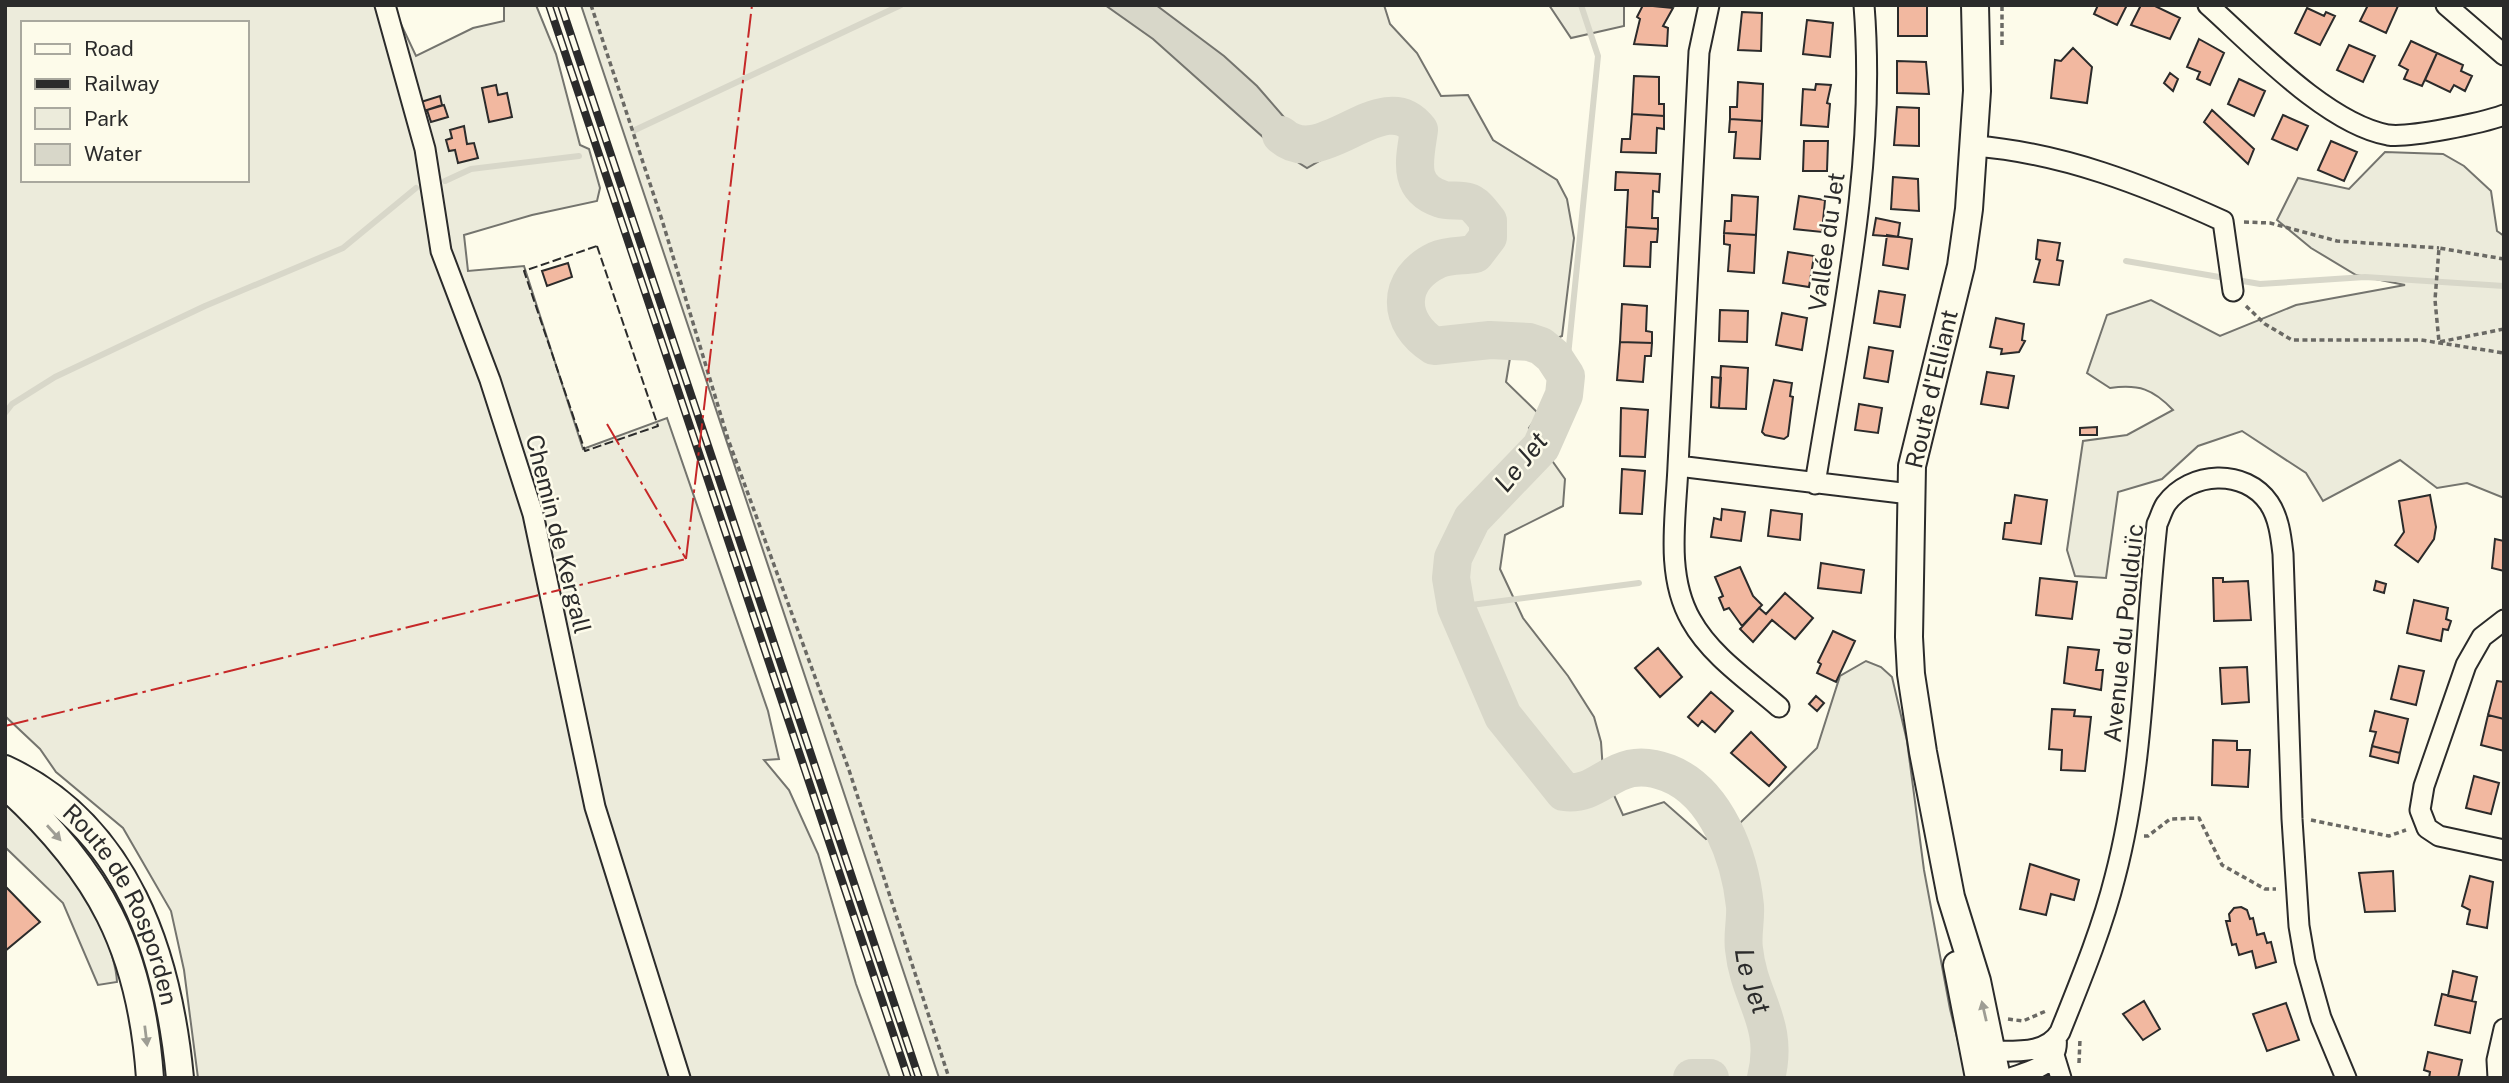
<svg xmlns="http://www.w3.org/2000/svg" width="2509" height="1083" viewBox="0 0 2509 1083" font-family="'Public Sans',sans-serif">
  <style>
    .green { fill: #ecebdb; stroke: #74746e; stroke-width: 2; fill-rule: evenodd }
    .water { fill: #d8d7c9; stroke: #74746e; stroke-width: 2 }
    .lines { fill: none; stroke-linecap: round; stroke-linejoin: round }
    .stream { stroke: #d8d7c9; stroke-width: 6 }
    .river { stroke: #d8d7c9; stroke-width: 38 }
    .building { fill: #f2b8a0; stroke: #2b2b2b; stroke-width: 2 }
    .street-casing { stroke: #2b2b2b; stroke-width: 23 }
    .secondary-casing { stroke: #2b2b2b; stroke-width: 30 }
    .path { stroke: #6a6964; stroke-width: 3.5; stroke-dasharray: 5 3.5; stroke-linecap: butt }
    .street { stroke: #fdfbea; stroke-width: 19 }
    .secondary { stroke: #fdfbea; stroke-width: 26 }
    .rail-casing { stroke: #2b2b2b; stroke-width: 8 }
    .rail { stroke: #fdfbea; stroke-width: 5; stroke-dasharray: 16; stroke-linecap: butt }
    .fence { stroke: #2b2b2b; stroke-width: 2; stroke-dasharray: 9 3.5; stroke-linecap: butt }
    .power { stroke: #c62828; stroke-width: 2; stroke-dasharray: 24 5 3.5 5; stroke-linecap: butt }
    .oneway { fill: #9e9d94 }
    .labels { text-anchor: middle; stroke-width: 5; stroke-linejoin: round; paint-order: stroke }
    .street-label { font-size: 24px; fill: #2b2b2b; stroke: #fdfbea }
    .water-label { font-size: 26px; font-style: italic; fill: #2b2b2b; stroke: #fdfbea }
  </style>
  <rect width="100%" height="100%" fill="#fdfbea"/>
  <path class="green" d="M5,5h387l24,51 57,-28 31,-7v-16h32l20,49 24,91 9,4 11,39 -3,13 -65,14 -68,20 4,36 56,-5 59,183 84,-31 101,293 11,48 -15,1 25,30 29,64 38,130 34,94h-692l-14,-108 -13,-59 -48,-83 -67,-56 -16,-23 -35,-33zM23,23h224v157h-224z
    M581,5h803l6,19 27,29 24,43 27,-1 25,45 64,40 10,19 7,39 -12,98 -52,22 -4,24 33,32 -10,14 36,51 -2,27 -58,29 -5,34 23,49 45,58 26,41 7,25 2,29 20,44 41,-13 42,37 33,-15 78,-76 23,-72 26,-15 15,6 11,10 15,64 17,129 26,139 17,69h-1028z
    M1549,5h75v21l-53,12z
    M2385,152l58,2 21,12 27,25 6,40 7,5v262l-37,-15 -30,5 -37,-28 -77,41 -17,-28 -64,-42 -44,15 -36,33 -44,13 -12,86 -31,-2 -8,-26 16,-109 44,-6 46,-25c-20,-21 -34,-26 -63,-22l-23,-15 20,-58 44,-15 69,36 76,-31 109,-20 -49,-10 -45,-27 -34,-28 21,-42 51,11z
    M5,804c22,16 47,38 64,59 18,22 47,91 48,119l-19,3 -35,-82 -58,-56z"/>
  <path class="water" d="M1105,5h51l68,51 33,30 32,37 23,8 13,-4 8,26 -26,15 -33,-21 -121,-108z"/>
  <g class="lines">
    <path class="stream" d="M635,130l266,-125
      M445,181l26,-12 108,-13
      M2126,261l134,23 105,-7 139,9
      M1566,376l32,-320 -17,-51
      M5,413l7,-9 43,-27 150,-71 138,-58 73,-60
      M1456,607l183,-24"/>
    <g class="river">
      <path id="s1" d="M1281,135c41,38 102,-53 138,-5 -4,29 -13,57 22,69 8,3 19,0 27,3 8,2 15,13 20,19v16l-13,17c-12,2 -28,1 -38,6 -42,20 -40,63 -3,86l56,-6 39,2 12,4 12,10 13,20 -2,19 -23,52 -69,72 -19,39 -2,20 5,29 47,109 61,76c40,5 50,-40 104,-19 49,19 72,85 77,133 1,14 -3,29 -1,43 5,50 36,74 22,129"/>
      <path d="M1692,1078h18"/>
    </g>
  </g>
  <path class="building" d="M1643,5l30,3 -10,18 5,2 -1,18 -33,-2 6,-25 -3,-2z
    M1898,5h29v31h-29z
    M2098,5h29l-10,20 -23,-11z
    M2141,5h12l27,13 -10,21 -39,-14z
    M2368,5l30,1 -12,27 -26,-12z
    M2307,8l17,8 2,-4 9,4 -15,29 -25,-12z
    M1742,12l20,1 -1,38 -23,-1z
    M1807,20l26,3 -3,34 -27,-3z
    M2199,39l25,14 -14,32 -13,-6 3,-7 -13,-5z
    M2411,41l26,12 -15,33 -18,-7 4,-9 -9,-5z
    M2349,45l26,11 -12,26 -26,-12z
    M2073,48l19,19 -5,36 -36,-5 4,-38 6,1z
    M2437,53l26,12 -2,6 11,5 -7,15 -11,-6 -4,7 -25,-12z
    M1897,61l29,1 3,32 -32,-1z
    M2170,73l8,6 -5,12 -9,-8z
    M1634,76l25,1v27h5v12l-32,-2z
    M2239,79l26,12 -11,25 -26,-12z
    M1738,82l25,2 -1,37 -32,-2v-12h7z
    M1816,84l15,1 -4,18 3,1 -2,23 -27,-2 2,-36 12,1z
    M496,85l2,10 9,-2 5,24 -23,5 -7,-34z
    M440,96l2,9 -18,6 -3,-9z
    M444,105l4,12 -17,5 -4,-12z
    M1897,107l22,1v38l-25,-1z
    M2212,110l42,39 -6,15 -44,-42z
    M1632,114l32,2v13l-7,-1 -1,25 -35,-1 1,-13h8z
    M2283,115l25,11 -11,24 -25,-11z
    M1730,119l32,2 -2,38 -26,-1 2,-26h-7z
    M464,126l3,18 7,-1 4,15 -20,5 -3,-13 -6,1 -3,-11 6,-2 -2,-8z
    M1804,141h24l-1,30h-24z
    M2331,141l26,11 -13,29 -26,-11z
    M1616,172l44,2 -1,18 -6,-1 -1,27h6v11l-32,-2 2,-37h-13z
    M1893,177l25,2 1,32 -28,-2z
    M1732,195l26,2 -2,38 -32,-2 1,-12h6z
    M1799,196l26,4 -3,32 -28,-3z
    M1876,218l24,5 -2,14 -25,-2z
    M1626,227l32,2 -1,13h-6l-1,25 -26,-1z
    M1724,233l32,2 -2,38 -26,-2 2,-26 -6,-1z
    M1887,235l25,4 -4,30 -25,-4z
    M2038,240l22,3 -3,17 6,1 -4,24 -25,-3 6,-22 -4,-1z
    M1788,252l26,4 -5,31 -26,-4z
    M568,263l4,14 -25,9 -5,-15z
    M1879,291l26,4 -5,32 -26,-4z
    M1622,304l25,2 -1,25 6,1v11l-32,-1z
    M1720,310l28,1 -1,31 -28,-1z
    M1782,313l25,5 -5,32 -26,-5z
    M1996,318l28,6 -2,16 3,1 -6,11 -18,2 1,-5 -12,-2z
    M1620,342l32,1 -1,13h-6l-2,26 -26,-2z
    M1869,347l24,4 -5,31 -24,-4z
    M1721,366l27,2 -2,41 -27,-1z
    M1987,372l27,4 -6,32 -27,-4z
    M1712,377l9,1 -2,30 -8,-1z
    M1774,380l18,3 -2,13 3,1 -5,39 -4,3 -19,-4 -3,-3z
    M1859,404l23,4 -4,25 -23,-3z
    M1621,408l27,2 -3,47 -25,-1z
    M2097,427v8h-17v-7z
    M1622,469l23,2 -3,43 -22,-1z
    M2015,495l32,5 -6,44 -38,-5 2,-16h6z
    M2430,495l6,32 -2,12 -16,23 -23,-17 9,-13 -5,-31z
    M1722,509l23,3 -4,29 -30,-4 3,-19 7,2z
    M1771,510l31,4 -2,26 -32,-4z
    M2495,539l9,2v30l-12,-3z
    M1821,563l43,7 -3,23 -43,-5z
    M1740,567l13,29 9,9 -20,21 -13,-18 -5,2 -5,-12 4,-2 -8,-19z
    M2040,578l37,4 -5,37 -36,-4z
    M2213,578h10v4l25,-1 3,39 -37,1z
    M2376,581l10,3 -2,9 -10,-3z
    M1785,593l28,25 -18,21 -23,-19 -19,22 -13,-13 19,-21 7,6z
    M2414,600l34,8 -2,11 5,2 -3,9 -5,-1 -2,12 -34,-8z
    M1833,631l22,10 -19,41 -19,-9 4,-9 -3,-2z
    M2068,647l31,3 -3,20h7l-2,20 -37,-7z
    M1658,648l24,29 -22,20 -25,-29z
    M2399,666l25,5 -8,34 -25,-6z
    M2247,667l2,35 -27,2 -2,-36z
    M2497,681l7,1v37l-16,-4z
    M1711,692l22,19 -18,21 -13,-11 -4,5 -10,-9z
    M1816,696l8,7 -7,8 -8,-7z
    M2052,709l23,1 -1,6 17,1 -6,54 -24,-1 1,-20 -13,-1z
    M2375,711l33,8 -8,34 -28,-7 4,-14 -6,-1z
    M2488,715l16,4v32l-23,-6z
    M1751,732l35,35 -17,19 -38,-33z
    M2213,740l24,1v9h13l-2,37 -36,-2z
    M2372,746l28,7 -2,10 -28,-7z
    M2474,776l25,7 -8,31 -25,-6z
    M2030,864l49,16 -5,20 -23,-6 -5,21 -26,-6z
    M2393,871l2,40 -30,1 -6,-39z
    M2470,876l23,6 -6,46 -20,-4 3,-14 -8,-4z
    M5,886l35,36 -35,29z
    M2241,907l6,3 3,9 3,-1 4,17 7,-2 3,10 4,-1 5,20 -20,6 -4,-17 -13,4 -3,-11 -4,1 -6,-24h4l-1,-7 5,-6z
    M2453,971l24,6 -5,24 -24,-5z
    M2442,994l34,8 -6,31 -35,-8z
    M2144,1001l16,28 -17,11 -20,-26z
    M2286,1003l13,37 -32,11 -14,-37z
    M2428,1052l34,8 -4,18h-29l1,-6 -6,-2z"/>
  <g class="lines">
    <defs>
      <path id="street" d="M385,5l40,144 16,102 49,129 43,134 62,293 85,271
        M1709,5l-10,47 -21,414 232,28
        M2208,5c46,41 119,119 180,130 22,3 94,-12 116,-20
        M2446,5l58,50
        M1975,146c88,7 169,39 248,75l10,70
        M1678,466c-2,50 -13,109 13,154 20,36 58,61 88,87
        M1815,484c25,-158 62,-317 49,-479
        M2504,620l-22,17 -16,28 -42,121 -4,24 7,18 12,8 65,14
        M1981,1052c26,-3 63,6 79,-20 20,-50 42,-103 55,-155 30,-114 29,-236 42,-353 3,-6 5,-14 9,-20 24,-33 79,-36 103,-1 10,15 12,34 14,51l9,265 7,107 6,35 16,57 25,60
        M2054,1055l7,23
        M2011,1078c19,-7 49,-13 45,-40
        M2498,1078l-1,-18 7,-31"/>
      <g id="secondary">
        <path d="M1975,5l2,86 -8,118 -8,57 -49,200 -3,171 2,37 12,78 28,145 26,84 20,97"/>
        <path id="s2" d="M5,769c122,57 163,184 175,309"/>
        <path d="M5,785c95,86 136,164 145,293"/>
        <path d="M1957,965l22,113"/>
      </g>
    </defs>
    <use href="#street" class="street-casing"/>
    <use href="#secondary" class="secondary-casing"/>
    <path class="path" d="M591,5l71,215 66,219 121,331 100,308
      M2002,45v-40
      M2244,222l26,1 67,18 102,7
      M2504,259l-65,-11 -4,52 4,42 65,-13
      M2246,306l19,18 27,16h129l83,13
      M2311,820l78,16 17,-6
      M2144,836h4l22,-17 29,-1 23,47 43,24h11
      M2008,1019l15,2 23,-10
      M2079,1063l1,-24"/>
    <use href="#street" class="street"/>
    <use href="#secondary" class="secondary"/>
    <defs>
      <path id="rail" d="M549,5l359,1073
        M561,5l358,1073"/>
    </defs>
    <use href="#rail" class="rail-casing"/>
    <use href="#rail" class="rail"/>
    <path class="fence" d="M597,246l61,180 -73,25 -61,-180z"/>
    <path class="power" d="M607,424l79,135
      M686,559l66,-554
      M5,726l681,-167"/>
  </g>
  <defs><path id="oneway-solid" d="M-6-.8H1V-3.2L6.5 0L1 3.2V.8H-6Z" transform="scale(1.75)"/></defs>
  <g class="oneway">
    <use href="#oneway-solid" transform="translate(54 833) rotate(48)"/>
    <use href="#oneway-solid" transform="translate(1984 1011) rotate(-103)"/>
    <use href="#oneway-solid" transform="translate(146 1036) rotate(83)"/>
  </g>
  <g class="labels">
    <g class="street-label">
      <text transform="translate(1827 242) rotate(-82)" y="8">Vallée du Jet</text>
      <text transform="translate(1932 389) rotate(-77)" y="8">Route d'Elliant</text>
      <text transform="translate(558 534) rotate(76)" y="8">Chemin de Kergall</text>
      <text transform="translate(2124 633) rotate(-84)" y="8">Avenue du Poulduïc</text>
      <text dy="8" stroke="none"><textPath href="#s2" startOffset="186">Route de Rosporden</textPath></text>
    </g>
    <g class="water-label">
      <text transform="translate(1521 462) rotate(-51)" y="9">Le Jet</text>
      <text dy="9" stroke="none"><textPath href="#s1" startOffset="1452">Le Jet</textPath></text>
    </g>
  </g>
  <rect width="2509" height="1083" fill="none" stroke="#2b2b2b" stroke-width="14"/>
  <rect x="21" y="21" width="228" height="161" fill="#fdfbea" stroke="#a9a89e" stroke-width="2"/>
  <rect x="35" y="44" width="35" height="10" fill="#fdfbea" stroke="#a9a89e" stroke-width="2"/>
  <text x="84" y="56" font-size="21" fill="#2b2b2b">Road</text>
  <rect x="35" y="79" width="35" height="10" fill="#2b2b2b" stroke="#a9a89e" stroke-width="2"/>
  <text x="84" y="91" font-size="21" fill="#2b2b2b">Railway</text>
  <rect x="35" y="108" width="35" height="21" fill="#ecebdb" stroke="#a9a89e" stroke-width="2"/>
  <text x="84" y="126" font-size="21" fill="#2b2b2b">Park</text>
  <rect x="35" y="144" width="35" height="21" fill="#d8d7c9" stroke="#a9a89e" stroke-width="2"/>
  <text x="84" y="161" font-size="21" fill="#2b2b2b">Water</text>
</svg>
